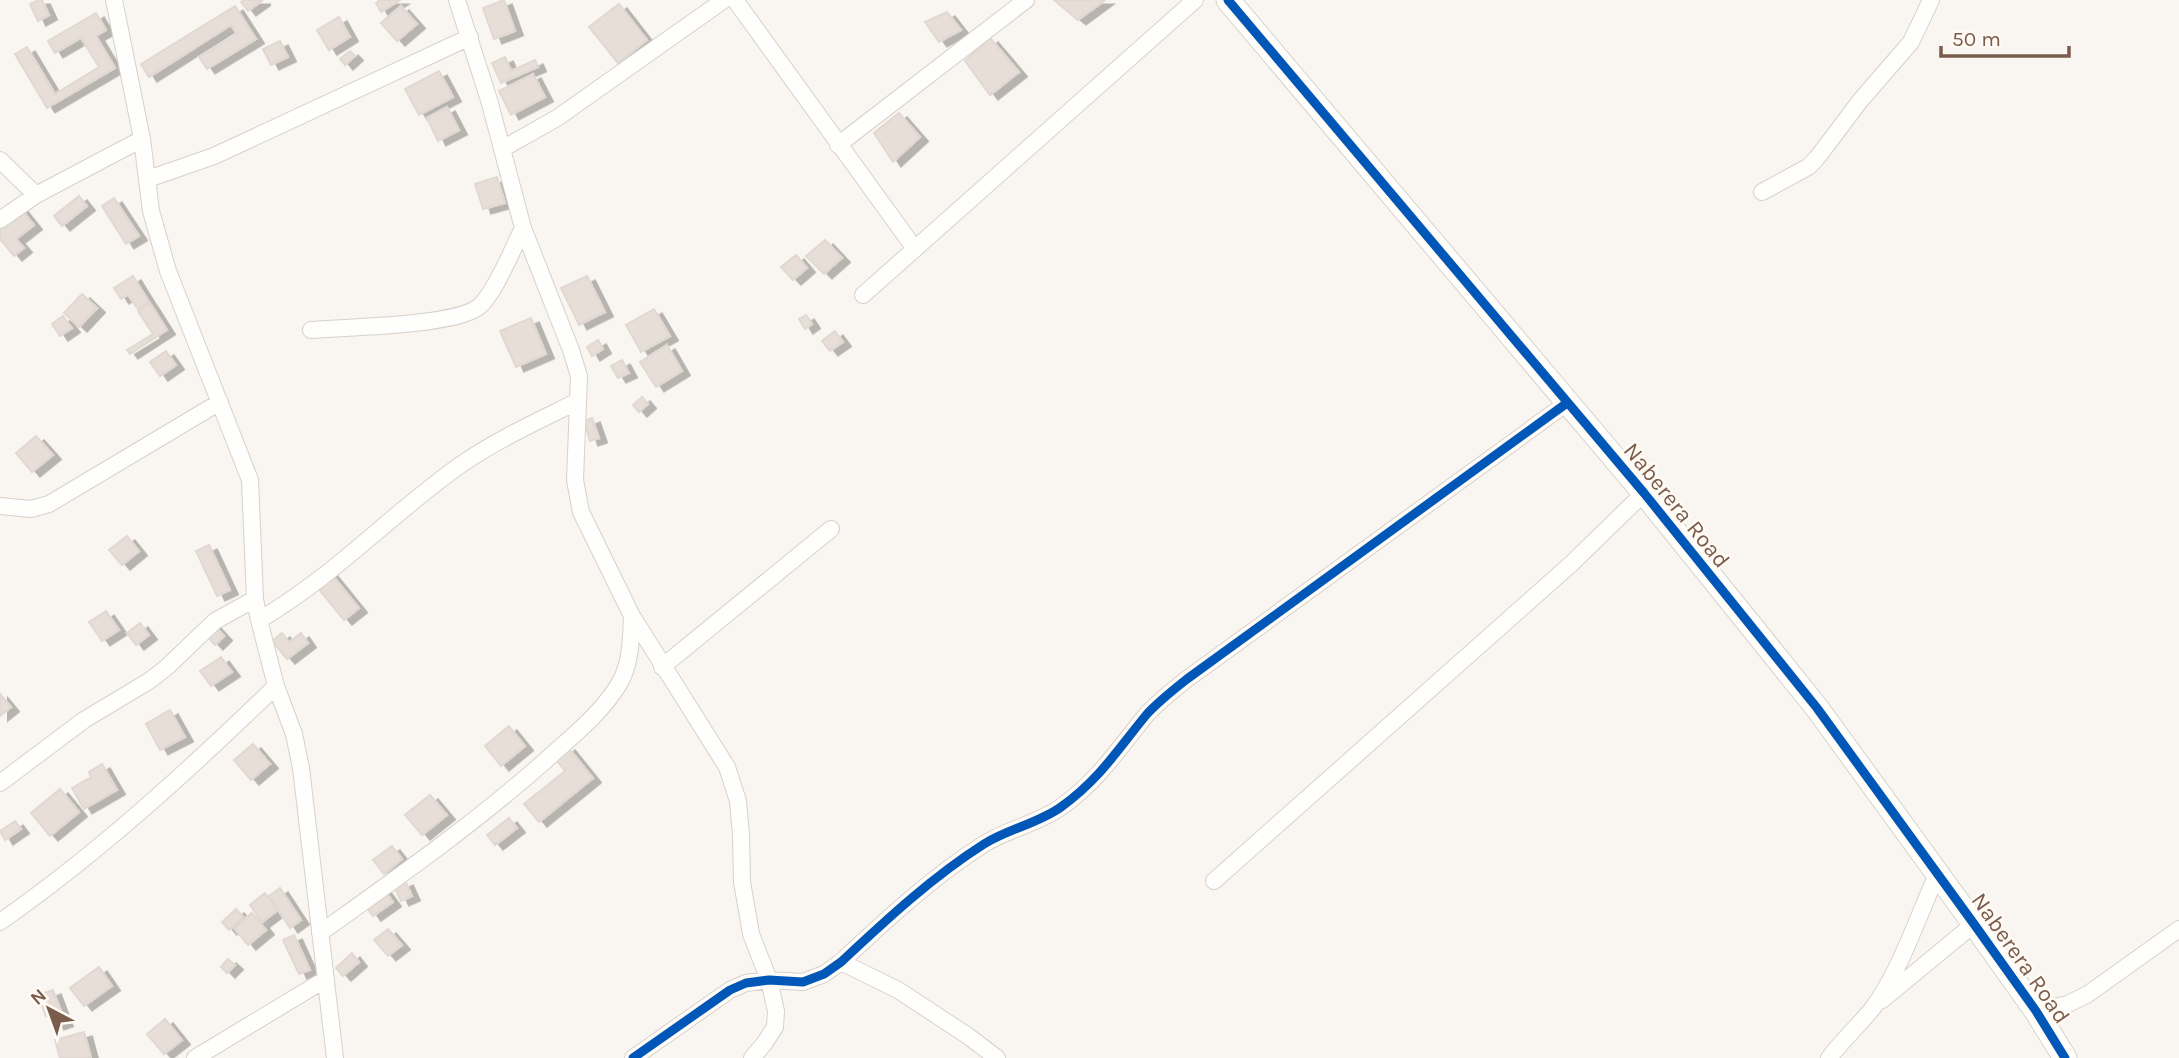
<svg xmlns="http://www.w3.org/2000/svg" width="2179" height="1058" viewBox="0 0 2179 1058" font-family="Karla,sans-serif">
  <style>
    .building { fill: #e6ded7; stroke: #e2d8d2; stroke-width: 2; filter: url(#shadow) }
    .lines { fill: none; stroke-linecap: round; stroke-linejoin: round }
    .street-casing { stroke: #d7d1cb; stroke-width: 18 }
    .secondary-casing { stroke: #d9d2cb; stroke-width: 25 }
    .street { stroke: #fefefd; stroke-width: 16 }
    .secondary { stroke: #fefefd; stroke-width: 23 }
    .cycleway-casing { stroke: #fffaf3; stroke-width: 13 }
    .cycleway { stroke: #0057b8; stroke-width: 9 }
    .labels { text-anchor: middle; stroke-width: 5; stroke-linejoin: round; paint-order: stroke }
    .street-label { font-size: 23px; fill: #7a5c4d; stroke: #fffaf3 }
  </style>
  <defs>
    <filter id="shadow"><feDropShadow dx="8" dy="4.5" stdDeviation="0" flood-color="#0004"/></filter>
  </defs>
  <rect width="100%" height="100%" fill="#f9f5f0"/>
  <path class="building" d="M39,0h3l7,15 -11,6 -8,-17z
    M244,0h18v1l-14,10 -7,-9z
    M380,0h20l-19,12 -5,-9z
    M504,0l11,31 -21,8 -11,-31z
    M1054,0h51l-27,20z
    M619,4l28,36 -29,23 -29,-36z
    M235,6l21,33 -49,30 -8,-12 38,-23 -6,-9 -82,52 -8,-13z
    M401,6l16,18 -20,17 -16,-18z
    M947,12l14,18 -22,12 -14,-20z
    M96,13l10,17 -10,6 19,32 -68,40 -32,-54 12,-7 28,47 44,-27 -18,-29 -26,15 -7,-12z
    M339,17l11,20 -21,13 -12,-20z
    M990,38l29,34 -29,23 -25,-34z
    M280,41l8,16 -17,8 -8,-16z
    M350,51l5,5 -10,9 -5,-6z
    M505,57l6,14 24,-11 3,7 -37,16 -9,-20z
    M439,71l14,26 -34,18 -14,-26z
    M533,74l12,23 -34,18 -12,-24z
    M447,107l12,23 -21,11 -11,-23z
    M899,113l21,24 -27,25 -19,-29z
    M497,177l8,26 -22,6 -8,-25z
    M79,196l8,10 -25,20 -8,-10z
    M114,198l25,38 -13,8 -24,-38z
    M18,205l16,20 -18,14 8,9 -10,8 -14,-17v-19z
    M825,240l17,18 -18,16 -18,-18z
    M796,255l11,13 -14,12 -12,-13z
    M133,276l16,26 -11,7 -10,-14 -7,4 -7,-11z
    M587,276l18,36 -26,13 -18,-37z
    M82,294l15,14 -18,19 -15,-14z
    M150,303l17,27 -37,24 -3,-4 26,-16 -15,-23z
    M654,309l16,27 -29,16 -15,-27z
    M806,315l6,9 -7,5 -6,-10z
    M63,316l9,12 -12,8 -8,-12z
    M531,318l15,36 -30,13 -16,-36z
    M835,331l8,11 -13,9 -8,-10z
    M598,340l5,9 -11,7 -5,-9z
    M667,345l15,26 -26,16 -16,-25z
    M166,351l10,14 -16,11 -10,-14z
    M622,360l7,13 -11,5 -7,-12z
    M642,397l6,7 -9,8 -6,-7z
    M592,418l7,20 -9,3 -6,-20z
    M36,436l17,19 -21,17 -16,-19z
    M127,536l12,15 -17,14 -13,-15z
    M209,545l21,45 -13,6 -21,-45z
    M328,570l31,38 -15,12 -31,-38z
    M106,611l13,19 -17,11 -13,-19z
    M210,621l14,15 -9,9 -14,-15z
    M140,623l9,12 -13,10 -9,-12z
    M282,633l7,9 12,-9 7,10 -21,16 -15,-18z
    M221,657l11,15 -21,14 -11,-15z
    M0,694l11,13 -11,9z
    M170,710l15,27 -25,13 -14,-26z
    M509,726l16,20 -24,20 -16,-20z
    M253,744l17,20 -19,16 -17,-20z
    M567,746l26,32 -54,44 -15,-18 41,-33 -11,-14z
    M102,764l15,26 -33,19 -12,-21 19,-11 -2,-5z
    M60,789l19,23 -29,24 -19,-23z
    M430,795l17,20 -25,20 -17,-20z
    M509,818l8,10 -22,17 -8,-10z
    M15,821l6,8 -16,11 -5,-9z
    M392,846l10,13 -18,15 -11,-14z
    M405,881l7,15 -11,5 -7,-15z
    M382,887l11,15 -20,14 -11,-15z
    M280,888l21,32 -11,8 -21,-32z
    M265,893l13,17 -16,12 -12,-17z
    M236,909l7,8 -14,13 -7,-8z
    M252,913l14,17 -18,15 -14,-17z
    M388,929l14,16 -14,11 -14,-16z
    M294,935l16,35 -11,4 -16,-34z
    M352,953l7,9 -16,14 -7,-8z
    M228,959l7,6 -8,8 -6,-6z
    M99,967l13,19 -28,20 -14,-18z
    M53,990l12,32 -9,3 -4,-11 -6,2 -8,-21z
    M165,1019l17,21 -18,14 -17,-20z
    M84,1032l7,26h-31l-5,-18z"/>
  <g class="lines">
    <defs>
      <path id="street" d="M114,0l28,139 9,72 17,60 82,209 5,119 4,21 17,66 18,48 7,34 34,290
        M457,0l32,100 34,128 48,122 8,26 -4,104 6,32 51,104 95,151 11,34 3,34 1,47 9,52 18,46 7,31 -1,16 -11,17 -12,14
        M735,0l180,249
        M838,145l188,-145
        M502,149l55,-31 167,-118
        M0,160l36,35
        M148,179l66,-23 256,-119
        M1762,192l46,-25 9,-9 43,-57 51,-59 20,-42
        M0,220l36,-25 106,-56
        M863,295l332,-295
        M311,330c35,-3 140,-4 166,-22 16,-10 37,-62 46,-80
        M0,506l31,3 18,-5 171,-102
        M259,620c73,-42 131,-105 200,-154 37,-26 79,-45 119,-65
        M662,667l169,-138
        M0,783l84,-63 65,-39 18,-14 48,-46 40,-22
        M1214,881l357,-317 73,-71
        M0,922c100,-70 189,-152 276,-236
        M320,933c77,-55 154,-109 225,-172 26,-24 56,-47 74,-77 12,-20 12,-45 13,-68
        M841,962l57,28 70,46 29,22
        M1882,1000l92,-76
        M2036,1011l32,-7 20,-10 91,-65
        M195,1058l131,-79
        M633,1058l97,-68 16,-7 23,-3 34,2 21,-8 17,-12c45,-42 91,-85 143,-118 24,-15 55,-21 77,-37 39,-28 57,-58 86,-93 12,-13 26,-24 40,-35l380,-276
        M1829,1058c13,-17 29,-32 43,-49 27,-35 47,-95 66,-137"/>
      <path id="secondary" d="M1228,0l416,493 173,215 157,216 62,87 29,47"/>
    </defs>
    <use href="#street" class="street-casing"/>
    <use href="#secondary" class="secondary-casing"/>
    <use href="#street" class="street"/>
    <use href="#secondary" class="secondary"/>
    <defs>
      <path id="cycleway" d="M1228,0l416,493 173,215 157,216 62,87 29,47
        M633,1058l97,-68 16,-7 23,-3 34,2 21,-8 17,-12c45,-42 91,-85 143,-118 24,-15 55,-21 77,-37 39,-28 57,-58 86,-93 12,-13 26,-24 40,-35l380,-276"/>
    </defs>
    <use href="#cycleway" class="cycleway-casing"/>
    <use href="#cycleway" class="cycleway"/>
  </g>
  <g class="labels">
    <g class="street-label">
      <text transform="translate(1677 505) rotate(51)" y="8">Naberera Road</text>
      <text transform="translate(2021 958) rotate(55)" y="8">Naberera Road</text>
    </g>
  </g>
  <g transform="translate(49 1009) rotate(319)" stroke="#fffaf3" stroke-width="5" paint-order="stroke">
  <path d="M0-5L12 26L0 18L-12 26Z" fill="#7a5c4d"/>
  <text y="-10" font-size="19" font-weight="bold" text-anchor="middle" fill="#7a5c4d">N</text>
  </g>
  <path d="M1941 46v10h128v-10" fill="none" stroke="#7a5c4d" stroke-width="3.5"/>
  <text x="1952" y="46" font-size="21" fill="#7a5c4d" stroke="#fffaf3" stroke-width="5" paint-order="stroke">50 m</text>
</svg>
